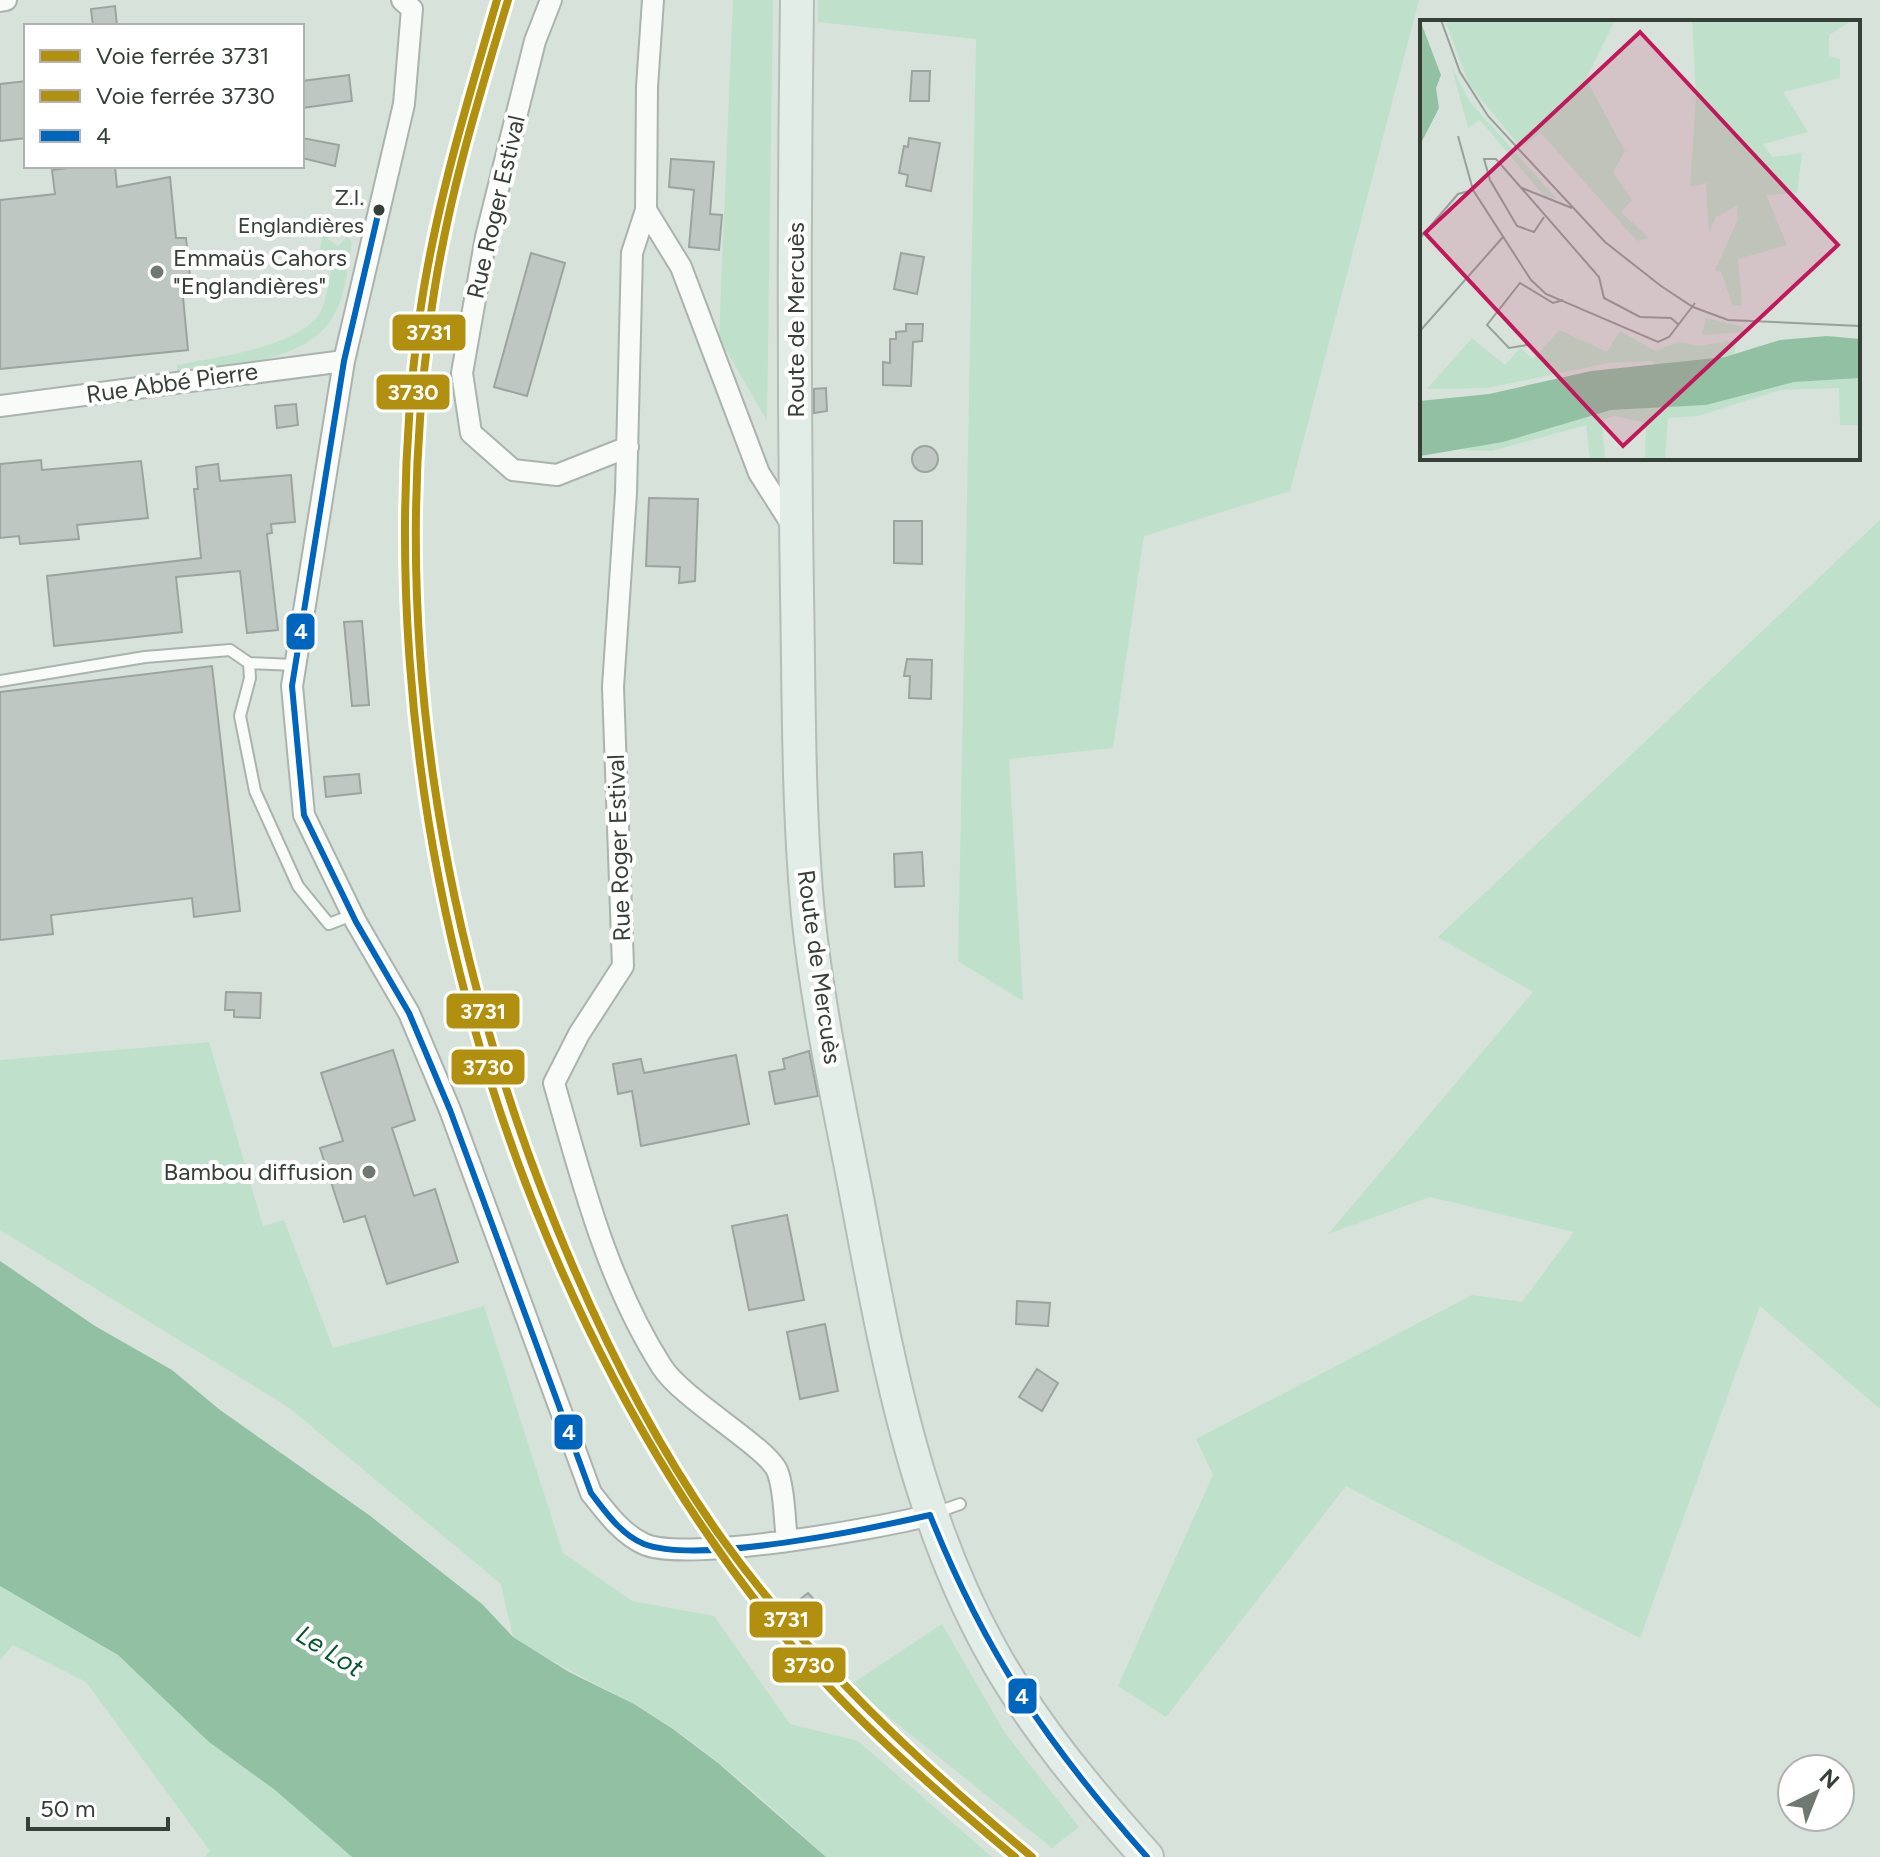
<svg xmlns="http://www.w3.org/2000/svg" width="1880" height="1857" viewBox="0 0 1880 1857" font-family="Figtree,sans-serif">
  <style>
    .green { fill: #bfe1cb }
    .water { fill: #92c0a3 }
    .building { fill: #bec7c1; stroke: #9ca49f; stroke-width: 2 }
    .lines { fill: none; stroke-linecap: round; stroke-linejoin: round }
    .lane-casing { stroke: #aab3ad; stroke-width: 14 }
    .street-casing { stroke: #aab3ad; stroke-width: 24 }
    .primary-casing { stroke: #b6bcb8; stroke-width: 36 }
    .lane { stroke: #f9fbf9; stroke-width: 10 }
    .street { stroke: #f9fbf9; stroke-width: 20 }
    .primary { stroke: #e2ede7; stroke-width: 32 }
    .bus-1-casing { stroke: #fff; stroke-width: 12 }
    .bus-1 { stroke: #0065bd; stroke-width: 6 }
    .rail-1-casing { stroke: #fff; stroke-width: 14 }
    .rail-2-casing { stroke: #fff; stroke-width: 14 }
    .rail-1 { stroke: #b0900e; stroke-width: 8 }
    .rail-2 { stroke: #b0900e; stroke-width: 8 }
    .bus-dot { fill: #373f39; stroke: #fff; stroke-width: 3 }
    .poi-dot { fill: #6f7871; stroke: #fff; stroke-width: 3 }
    .labels { text-anchor: middle; stroke-width: 8; stroke-linejoin: round; paint-order: stroke }
    .bus-label { font-size: 22px; fill: #373f39; stroke: #fff; text-anchor: end }
    .street-label { font-size: 24px; fill: #373f39; stroke: #fff }
    .poi-label { font-size: 24px; fill: #373f39; stroke: #fff; text-anchor: start }
    .water-label { font-size: 26px; font-style: italic; fill: #07542f; stroke: #fff }
    .inset-road { fill: none; stroke: #97a19a; stroke-width: 2 }
    .view { fill: #c2185b; fill-opacity: 0.15; stroke: #c2185b; stroke-width: 4 }
    .inset-edge { fill: none; stroke: #373f39; stroke-width: 4 }
    .line-badge { stroke: #fff; stroke-width: 3 }
    .badge-label { font-size: 22px; text-anchor: middle; font-weight: bold; fill: #fff }
  </style>
  <rect width="100%" height="100%" fill="#d7e2da"/>
  <path class="green" d="M733,0h40l-6,421 -48,-83z
    M818,0h601l-129,491 -146,45 -31,212 -104,11 14,242 -65,-40 18,-922 -158,-17z
    M323,231h7l-2,8 10,7 9,-9 5,5c-5,27 -6,55 -21,78 -28,43 -108,47 -154,51v-6c37,-7 116,-17 141,-49 9,-12 11,-39 15,-54l-14,-5z
    M1880,520v889l-120,-103 -120,332 -294,-152 -180,231 -48,-31 95,-211 -17,-36 276,-144 50,7 52,-70 -144,-35 -102,37 205,-242 -95,-55z
    M209,1042l54,184 21,-6 49,128 151,-42 79,247 69,48 82,15 76,108 68,17 134,116h-166c-49,-45 -99,-91 -154,-129 -51,-35 -108,-57 -159,-91l-12,-53 -213,-177 -288,-177v-170z
    M0,1586l118,69 91,87 66,48 77,67h-147l5,-6 -124,-169 -73,-37 -13,15z
    M942,1624l63,109 74,94 -27,21 -178,-143 -21,-22z"/>
  <path class="water" d="M0,1261l95,65 77,44 48,40 149,105 113,89 31,33 56,35 65,32 39,25 45,34 108,94h-474l-77,-67 -66,-48 -91,-87 -118,-69z"/>
  <path class="building" d="M115,6l2,20h-24l-2,-17z
    M912,71h18l-1,30h-19z
    M349,75l3,26 -50,7v-27z
    M26,81v57l-26,3v-57z
    M302,138l37,7 -4,21 -33,-8z
    M909,138l31,5 -9,48 -25,-5 2,-11 -9,-2 5,-27 4,1z
    M671,159l43,3 -4,52 12,1 -3,35 -30,-3 5,-57 -25,-3z
    M84,166h31l2,21 53,-10 6,61h10l6,58 -9,1 5,53 -188,19v-169l55,-6 -3,-24z
    M531,253l34,10 -38,133 -33,-9z
    M901,253l23,4 -7,37 -23,-5z
    M906,324h17l-1,17 -9,1 -2,44 -28,-1v-23l7,1v-24h6v-7l10,-1z
    M826,388l1,23 -13,2v-24z
    M296,404l2,21 -21,3 -2,-22z
    M912 459a13 13 0 1 1 26 0a13 13 0 1 1-26 0Z
    M41,460l1,10 99,-9 7,57 -71,7 2,14 -59,5 -1,-8 -19,2v-74z
    M218,464l2,17 71,-6 4,47 -24,2 1,9 -5,1 11,96 -31,3 -7,-62 -64,6 6,55 -128,14 -7,-70 154,-18 -7,-69h4l-2,-22z
    M649,498l49,1 -3,82 -16,2 1,-16 -34,-1z
    M894,521h28v43l-28,-1z
    M362,621l7,84 -17,1 -8,-84z
    M907,659l25,1 -1,39 -22,-1 1,-22h-6z
    M212,666l28,245 -46,6 -2,-19 -141,17 2,19 -53,6v-248z
    M359,774l2,19 -35,4 -2,-20z
    M922,852l2,34 -29,1 -1,-33z
    M226,992l35,1 -1,25 -26,-1v-7h-9z
    M393,1050l22,70 -23,8 22,68 21,-7 23,73 -71,22 -22,-68 -21,6 -24,-74 23,-7 -22,-68z
    M809,1051l9,45 -43,8 -6,-32 16,-3 -2,-10z
    M736,1055l13,69 -108,22 -9,-55 -14,3 -5,-30 28,-5 3,14z
    M787,1215l17,85 -55,10 -17,-84z
    M1017,1301l33,2 -2,23 -32,-2z
    M825,1324l13,67 -38,8 -13,-67z
    M1037,1369l21,14 -16,28 -23,-14z
    M808,1593l11,12 -20,16 -10,-13z"/>
  <g class="lines">
    <defs>
      <path id="lane" d="M249,663l46,2
        M0,681l145,-24 85,-7 19,13 1,15 -10,38 15,75 43,95 31,38 23,-9
        M935,1513l25,-9"/>
      <path id="street" d="M402,0l10,9 -8,95 -60,257 -52,325 12,129 52,107 53,91 41,97 141,383c15,19 31,41 53,51 40,19 238,-16 286,-29
        M551,0l-16,41 -49,196 -24,136 9,60 42,37 44,5 71,-28
        M653,0l-6,87 -1,123 -14,43 -6,240 -13,194 10,279 -44,68 -25,49c28,98 53,198 108,284 22,34 109,82 116,106 7,20 6,45 9,66
        M0,1l6,-1
        M646,210l35,57 78,206 35,55
        M0,406l344,-45"/>
      <path id="primary" d="M797,0c-3,198 -3,396 0,593 2,107 1,215 11,321 11,106 36,212 55,316 27,143 56,289 127,418 42,77 98,143 157,209"/>
    </defs>
    <use href="#lane" class="lane-casing"/>
    <use href="#street" class="street-casing"/>
    <use href="#primary" class="primary-casing"/>
    <use href="#lane" class="lane"/>
    <use href="#street" class="street"/>
    <use href="#primary" class="primary"/>
    <defs>
      <path id="bus-1" d="M379,210l-35,151 -52,325 12,129 52,107 53,91 41,97 141,383c14,18 30,42 53,51 55,21 225,-15 286,-29
        M930,1515c56,140 118,230 217,342"/>
    </defs>
    <use href="#bus-1" class="bus-1-casing"/>
    <use href="#bus-1" class="bus-1"/>
    <defs>
      <path id="rail-1" d="M508,0c-32,106 -64,211 -78,321 -41,308 9,613 124,900 45,112 99,221 169,319 87,121 195,222 309,317"/>
      <path id="rail-2" d="M497,0c-31,106 -63,211 -78,320 -59,441 71,942 346,1293 72,92 160,169 250,244"/>
    </defs>
    <use href="#rail-1" class="rail-1-casing"/>
    <use href="#rail-2" class="rail-2-casing"/>
    <use href="#rail-1" class="rail-1"/>
    <use href="#rail-2" class="rail-2"/>
  </g>
  <circle class="bus-dot" cx="379" cy="210" r="7"/>
  <g class="poi-dot">
    <circle cx="157" cy="272" r="8"/>
    <circle cx="369" cy="1172" r="8"/>
  </g>
  <g class="labels">
    <g class="bus-label">
      <text x="364" y="205">Z.I.<tspan x="364" dy="28">Englandières</tspan></text>
    </g>
    <g class="street-label">
      <text transform="translate(496 207) rotate(-77)" y="8">Rue Roger Estival</text>
      <text transform="translate(796 320) rotate(-90)" y="8">Route de Mercuès</text>
      <text transform="translate(172 383) rotate(-8)" y="8">Rue Abbé Pierre</text>
      <text transform="translate(619 848) rotate(-92)" y="8">Rue Roger Estival</text>
      <text transform="translate(819 967) rotate(82)" y="8">Route de Mercuès</text>
    </g>
    <g class="poi-label">
      <text x="173" y="266">Emmaüs Cahors<tspan x="173" dy="28">"Englandières"</tspan></text>
      <text x="353" y="1180" text-anchor="end">Bambou diffusion</text>
    </g>
    <g class="water-label">
      <text transform="translate(330 1651) rotate(32)" y="9">Le Lot</text>
    </g>
  </g>
  <g transform="translate(1420 20)">
    <rect width="440" height="440" fill="#d7e2da"/>
    <path d="M25,0h170l-29,59 39,72 -12,21 19,28 -11,12 28,26 -12,3 -96,-108 -20,15 -52,-64zM272,0h161l-24,15v21l11,3v19l-57,14 25,40 -45,12 9,13 30,-4 -5,40 -31,2 21,50 -49,14 4,46 -9,1 -12,-34 -6,-2 23,-51 -1,-13 -21,11 -7,15 -3,-49 -16,4 6,-92zM32,48l18,34 87,97 -14,-4 -63,-75 -12,8zM286,298l37,9v5l-41,3zM140,310l47,22 13,-21 35,20 24,-9 20,4 38,-6 -3,15 -9,2 -67,9 -7,-5 -43,2 -120,25 -61,1 45,-51 33,27 15,-17 13,11zM440,358v47h-20l-1,-37 -59,2 -82,26 -30,2 -3,42h-20l1,-37 -32,-7 -12,4 3,40h-15l-4,-35 -94,26 -30,-1 149,-40 95,-5 88,-23z" fill="#bfe1cb"/>
    <path d="M0,0l21,55 -5,13 3,20 -19,37zM407,316l33,3v39l-66,4 -88,23 -95,5 -108,32 -83,14v-55l69,-7 102,-23 134,-14 55,-17z" fill="#92c0a3"/>
    <path class="inset-road" d="M21,0l19,52 28,44 117,126 56,44 32,21 35,13 132,6M38,116l15,54M102,168l50,20M124,197l-10,15 -17,-6 -27,-46 -6,-21h12l103,118 5,21 36,19 31,1 8,7M0,218l38,-44 15,-4 58,90 15,14 112,48 11,-5 26,-34M0,311l83,-94M107,325l-18,3 -22,-23 33,-42 33,20 10,-3"/>
    <path class="view" d="M220,12l198,213 -215,201 -198,-213z"/>
    <rect width="440" height="440" class="inset-edge"/>
  </g>
  <g class="line-badge">
    <rect x="391" y="313" width="76" height="39" rx="8" fill="#b0900e"/>
    <rect x="375" y="373" width="76" height="38" rx="8" fill="#b0900e"/>
    <rect x="285" y="612" width="31" height="39" rx="8" fill="#0065bd"/>
    <rect x="445" y="992" width="76" height="38" rx="8" fill="#b0900e"/>
    <rect x="450" y="1048" width="76" height="38" rx="8" fill="#b0900e"/>
    <rect x="553" y="1413" width="31" height="38" rx="8" fill="#0065bd"/>
    <rect x="748" y="1600" width="76" height="39" rx="8" fill="#b0900e"/>
    <rect x="771" y="1646" width="76" height="38" rx="8" fill="#b0900e"/>
    <rect x="1007" y="1677" width="31" height="38" rx="8" fill="#0065bd"/>
  </g>
  <g class="badge-label">
    <text x="429" y="340">3731</text>
    <text x="413" y="400">3730</text>
    <text x="301" y="639">4</text>
    <text x="483" y="1019">3731</text>
    <text x="488" y="1075">3730</text>
    <text x="569" y="1440">4</text>
    <text x="786" y="1627">3731</text>
    <text x="809" y="1673">3730</text>
    <text x="1022" y="1704">4</text>
  </g>
  <rect x="24" y="24" width="280" height="144" fill="#ffffff" stroke="#afb2b0" stroke-width="2"/>
  <rect x="40" y="50" width="40" height="12" fill="#b0900e" stroke="#afb2b0" stroke-width="2"/>
  <text x="96" y="64" font-size="24" fill="#373f39">Voie ferrée 3731</text>
  <rect x="40" y="90" width="40" height="12" fill="#b0900e" stroke="#afb2b0" stroke-width="2"/>
  <text x="96" y="104" font-size="24" fill="#373f39">Voie ferrée 3730</text>
  <rect x="40" y="130" width="40" height="12" fill="#0065bd" stroke="#afb2b0" stroke-width="2"/>
  <text x="96" y="144" font-size="24" fill="#373f39">4</text>
  <g transform="translate(1816 1793) rotate(43)"><circle r="38" fill="#ffffff" stroke="#afb2b0" stroke-width="2"/>
  <path d="M0-6L14 30L0 20L-14 30Z" fill="#6f7871"/>
  <text y="-12" font-size="22" font-weight="bold" text-anchor="middle" fill="#373f39">N</text>
  </g>
  <path d="M28 1817v12h140v-12" fill="none" stroke="#373f39" stroke-width="4"/>
  <text x="40" y="1817" font-size="24" fill="#373f39" stroke="#ffffff" stroke-width="6" paint-order="stroke">50 m</text>
</svg>
